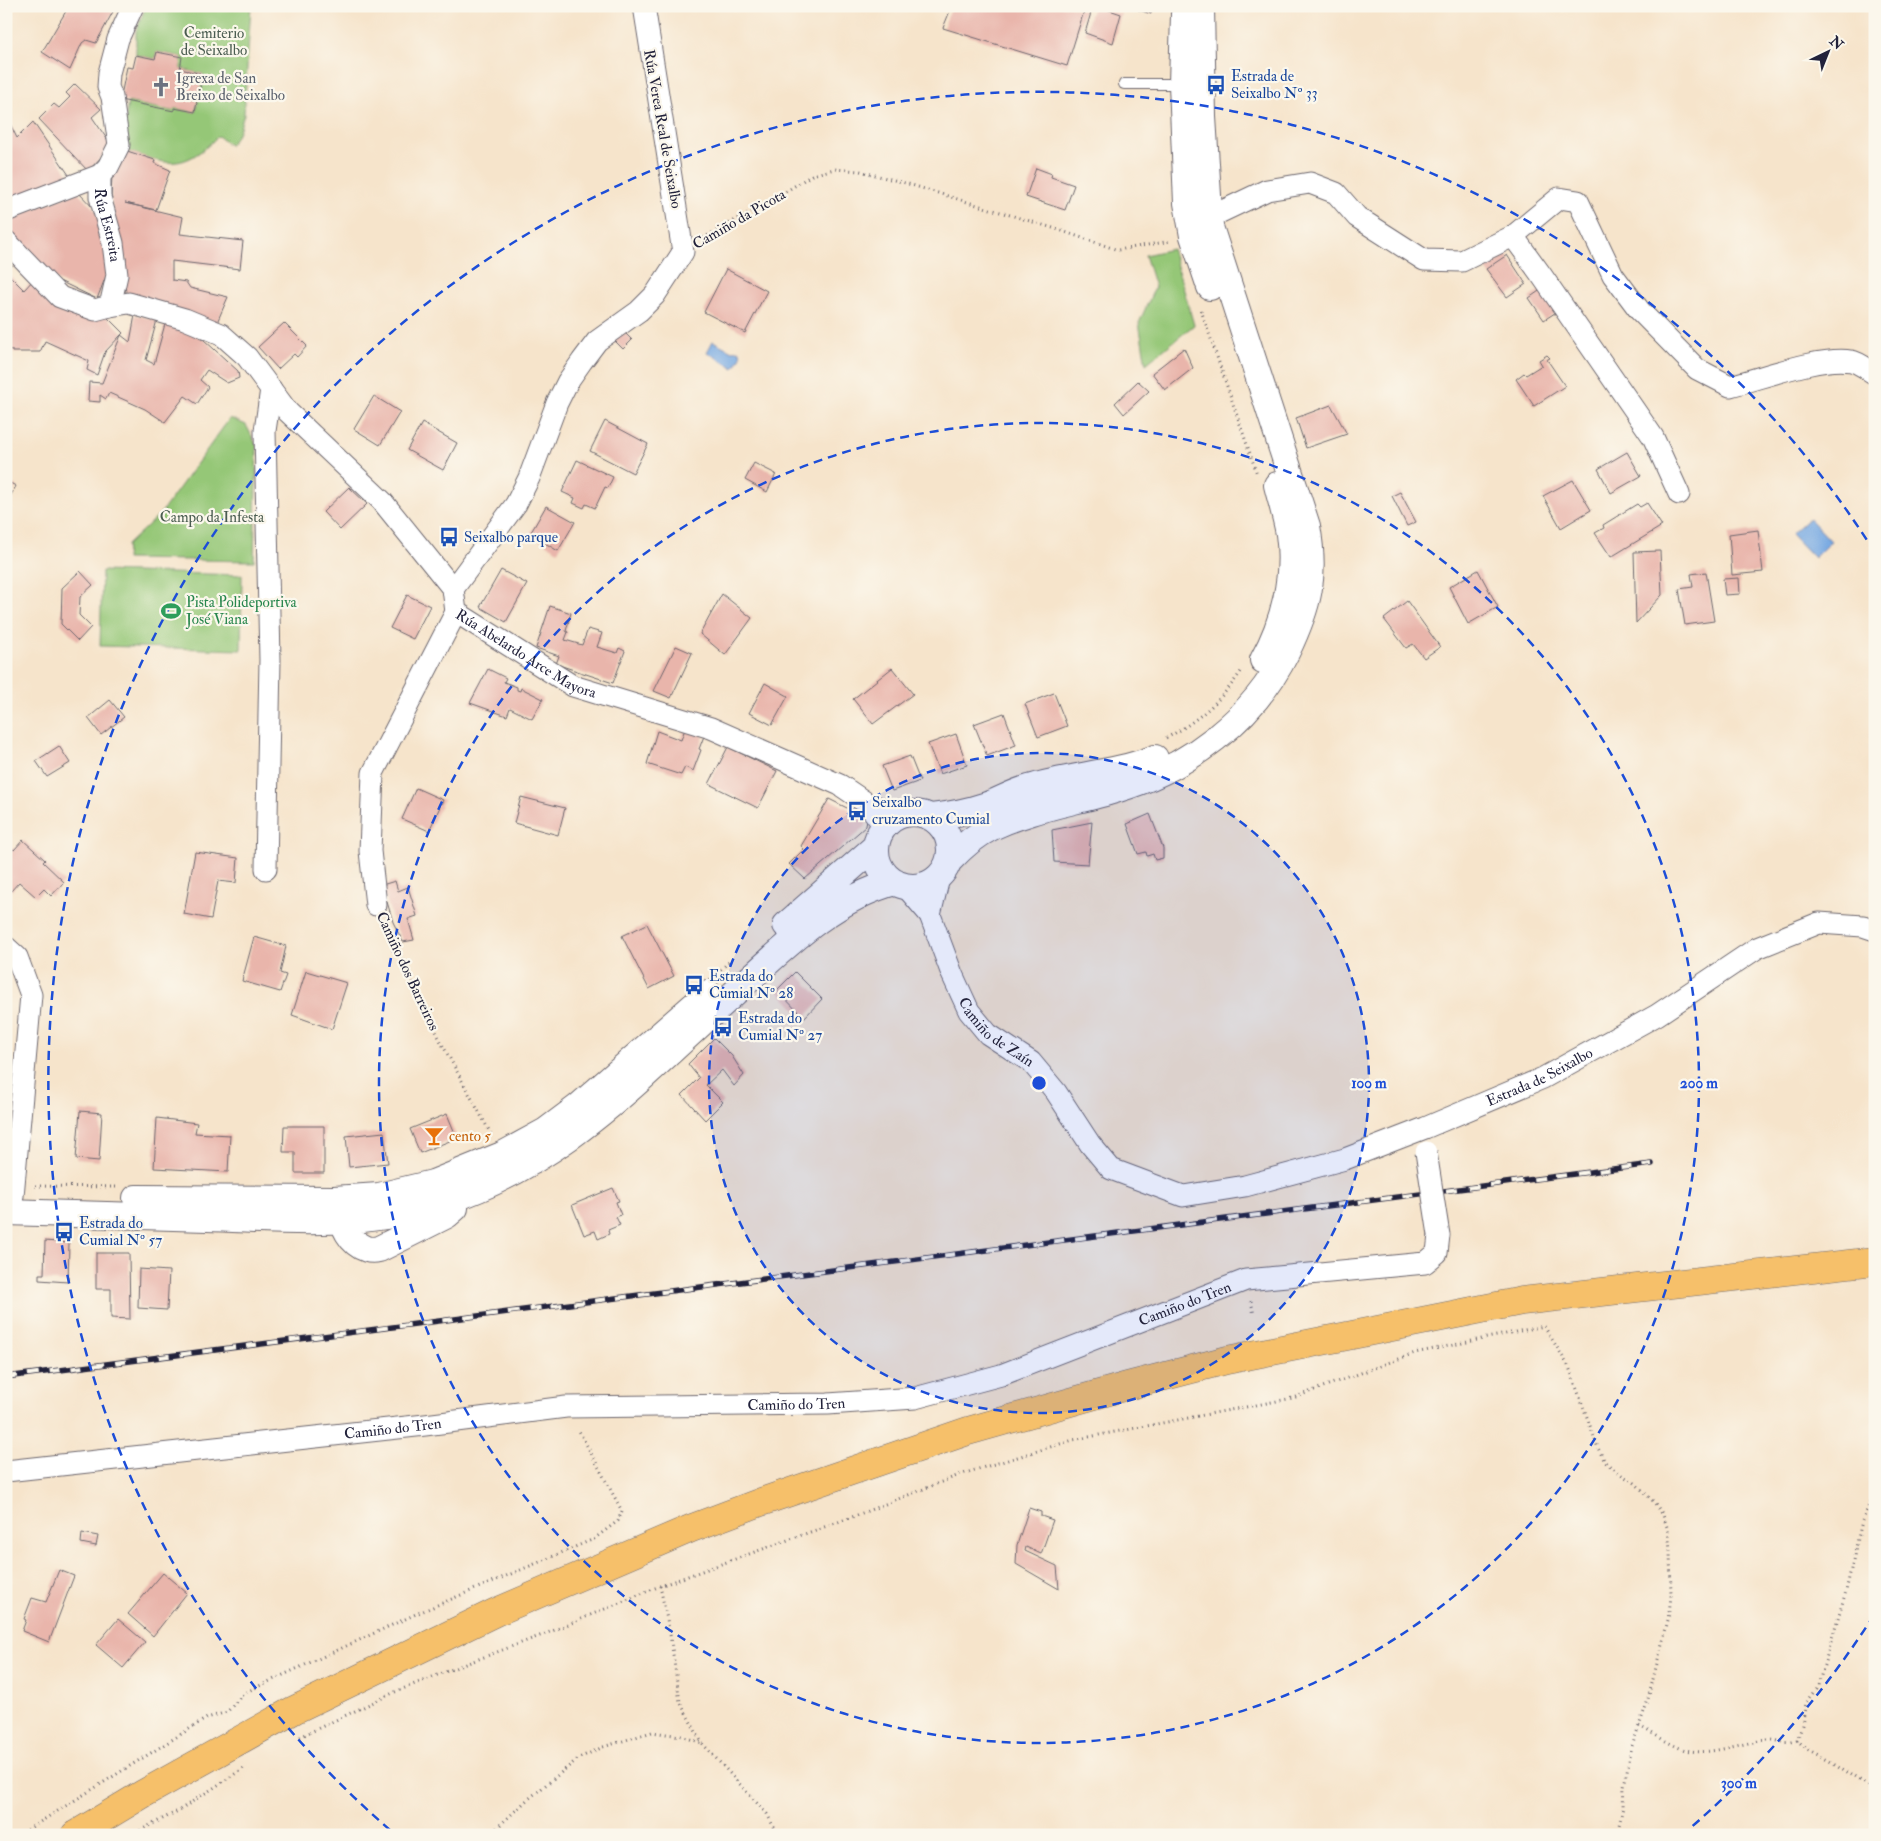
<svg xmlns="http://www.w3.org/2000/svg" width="1881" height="1841" viewBox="0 0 1881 1841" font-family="'IM FELL Double Pica',serif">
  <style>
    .green { fill: #95c777; stroke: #5c7459 }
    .water { fill: #76a8e2; stroke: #4c658e }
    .building { fill: #e9b5ab }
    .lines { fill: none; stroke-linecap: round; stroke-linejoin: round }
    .service-casing { stroke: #6c666d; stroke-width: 12 }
    .minor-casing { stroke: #6c666d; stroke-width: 23 }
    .tertiary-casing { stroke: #6c666d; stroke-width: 28 }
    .primary-casing { stroke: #6c666d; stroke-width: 29 }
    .path { stroke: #6c666d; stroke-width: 3; stroke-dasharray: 1 4; stroke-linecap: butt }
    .service { stroke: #fff; stroke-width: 10 }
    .minor { stroke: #fff; stroke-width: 21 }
    .tertiary { stroke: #fff; stroke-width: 26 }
    .primary { stroke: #f6c06b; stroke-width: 28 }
    .rail-casing { stroke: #22223b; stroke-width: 5.5 }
    .rail { stroke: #fbf7ec; stroke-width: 4; stroke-dasharray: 11; stroke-linecap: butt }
    .minor-bridge-casing { stroke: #6c666d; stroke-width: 23; stroke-linecap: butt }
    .minor-bridge { stroke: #fff; stroke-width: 21 }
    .ring { fill: none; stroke: #1d4ed8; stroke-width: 2.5; stroke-dasharray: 9 6 }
    .labels { text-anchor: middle; stroke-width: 4.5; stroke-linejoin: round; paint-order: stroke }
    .park-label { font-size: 15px; fill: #4a5c50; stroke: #fbf7ec }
    .transit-label { font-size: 15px; fill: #164399; stroke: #fbf7ec; text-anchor: start }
    .worship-label { font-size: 15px; fill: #5b616d; stroke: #fbf7ec; text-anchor: start }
    .street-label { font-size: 15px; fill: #22223b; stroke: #fbf7ec }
    .leisure-label { font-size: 15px; fill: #27864d; stroke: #fbf7ec; text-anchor: start }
    .food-label { font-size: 15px; fill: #c56008; stroke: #fbf7ec; text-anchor: start }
    .centre { fill: #1d4ed8; stroke: #fbf7ec; stroke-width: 2.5 }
    .ring-label { font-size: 15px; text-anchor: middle; font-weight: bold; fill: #1d4ed8; stroke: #fbf7ec; stroke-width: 4.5; stroke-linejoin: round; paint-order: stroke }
  </style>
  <rect width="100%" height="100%" fill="#fbf7ec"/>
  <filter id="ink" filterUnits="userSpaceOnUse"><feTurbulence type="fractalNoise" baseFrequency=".02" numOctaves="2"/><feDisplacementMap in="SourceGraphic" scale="10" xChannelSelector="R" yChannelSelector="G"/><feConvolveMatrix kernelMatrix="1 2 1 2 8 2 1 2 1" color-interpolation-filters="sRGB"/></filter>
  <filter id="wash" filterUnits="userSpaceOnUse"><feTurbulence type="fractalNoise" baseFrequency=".0096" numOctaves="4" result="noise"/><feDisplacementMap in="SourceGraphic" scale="20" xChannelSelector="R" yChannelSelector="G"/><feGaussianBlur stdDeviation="1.12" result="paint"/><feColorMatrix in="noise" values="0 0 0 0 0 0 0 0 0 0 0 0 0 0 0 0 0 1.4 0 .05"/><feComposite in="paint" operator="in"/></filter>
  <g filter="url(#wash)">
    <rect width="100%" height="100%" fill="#f6e4cb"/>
    <path class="green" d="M146,6h105l-7,108 -6,20 -8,11 -12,-9c-37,38 -52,28 -97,13l7,-47 45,9 1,-3 21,4 8,-38 -23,-5 2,-12 -25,-5 -2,7 -19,-4v-24z
      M1172,249l22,76 -48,39 -7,-41 16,-36 -10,-32z
      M230,418l16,7 11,21 -3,115 -128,-2 1,-14 34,-32z
      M102,571l140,4 -1,75 -141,-4z"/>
    <path class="water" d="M713,341l19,10 6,-1 2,1 1,6 -7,11 -27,-16z
      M1809,518l22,23 -17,17 -23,-24z"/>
    <g id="blocks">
      <path class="building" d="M69,6h47l-20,37 -10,-3 -4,3 -12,27 -28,-18z
        M952,6h118l14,5 -17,55 -124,-38z
        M1093,6h5l23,8 -8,29 -28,-10z
        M1130,6h22l-1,8 -21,-7z
        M157,52l25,5 -2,12 23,5 -8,38 -21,-4v3l-54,-11 7,-33 6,1 3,-13 19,4z
        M75,84l26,25 -9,8 17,25v7l-21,22 -49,-52 15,-15 5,4 11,-11 -4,-4z
        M9,122l8,16 16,-16 38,56 -65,25v-79z
        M121,149l34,11 -1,3 16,7 -14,40 -31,-7 58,14 -3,17 63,7 -3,28 -68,-8v19l14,2 4,6 38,9 -13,30 -88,-27 -5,-39h4v-3l-4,-1 -11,-58 1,-26z
        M1036,168l16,6 -1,3 23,8 -9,25 -39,-13z
        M78,192l19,20 12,56 -12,31 -50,-24 -41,-45v-8l19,-10z
        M6,253l10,9 -10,9z
        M1507,255l19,29 -19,13 -21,-28z
        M726,269l41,22 -22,42 -41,-21z
        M6,272l18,18 10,-11 69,34 20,20 -2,2 9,7 5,-27 22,5 -11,40 8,4 11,-40 21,6 17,9 35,32 1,7 -12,5 -20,-13 -7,10 8,7 -11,17 -12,-8 -20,26 -20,-13 -36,-16 -3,6 -6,-4v7l-12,-1 1,-19 13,1 19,-48 -16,17 -8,23 -10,-5 2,-9 -44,-20 -5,11h-28v-2l-6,-1z
        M1542,289l16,22 -14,9 -15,-22z
        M284,323l23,23 -10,11 -3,-3 -16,15 -20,-22z
        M623,331l9,9 -9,9 -9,-9z
        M1184,348l9,20 -28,22 -13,-17z
        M1547,355l3,3 -4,2 2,1 17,25 -31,20 -18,-27 8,-6 2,2 16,-10 -3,-5z
        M1138,381l11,10 -25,23 -9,-11z
        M374,396l26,16 -20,33 -26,-16z
        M1331,405l16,29 -41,14 -10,-30z
        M605,421l43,23 -15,29 -43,-22z
        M422,423l35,20 -14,27 -36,-20z
        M1627,452l14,24 -30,17 -13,-24z
        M577,460l36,17 -5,11 -3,-1 -10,21 -9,-4 -2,4 -11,-5 2,-5 -13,-6z
        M754,463l22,11 -9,18 -22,-12z
        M1573,480l18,30 -30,18 -18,-32z
        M6,481l10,5 -10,18z
        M349,487l18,17 -27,26 -17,-18z
        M1400,492l16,30 -9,4 -15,-30z
        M1647,503l15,23 -51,31 -16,-24 9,-5 -1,-3 34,-21 3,3z
        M546,506l29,16 -17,29 -28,-17z
        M1758,530l5,42 -31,3 -3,-41z
        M1660,551l2,44 -26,28 -2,-71z
        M501,570l26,14 -21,38 -26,-15z
        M1478,570l20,37 -30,17 -19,-37z
        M80,571l13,14 -13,12 -1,18 12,12 -13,14 -17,-17 1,-36z
        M1706,572l8,49 -29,4 -6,-36 14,-2 -2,-13z
        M1739,578l1,16 -15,1 -2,-16z
        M722,594l30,24 -27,37 -25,-21z
        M407,595l23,11 -17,33 -23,-11z
        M1407,601l33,46 -16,11 -11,-14 -7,4 -22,-29z
        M550,606l21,7 -5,18 2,1 -3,8 17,5 6,-16 14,4 -5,14 20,6 2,-5 6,3 -12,32 -57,-19 3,-8 -23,-8z
        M676,646l16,7 -21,45 -17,-7z
        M892,668l21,26 -40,30 -20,-25z
        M488,669l18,9 -2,4 13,5v3l3,1 1,-3 22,11 -11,20 -22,-11 -3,8 -37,-13z
        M765,683l23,13 -16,29 -23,-12z
        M1054,693l13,33 -29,11 -13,-33z
        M110,700l14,17 -23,18 -13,-17z
        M1004,713l12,32 -29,11 -13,-32z
        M685,729l19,7 -5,13 2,1 -8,21 -8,-4 -4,8 -34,-11 10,-33 24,9z
        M956,734l11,31 -27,9 -12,-30z
        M59,746l11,17 -23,14 -11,-16z
        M728,747l49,24 -19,37 -49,-24z
        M910,756l10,25 -28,10 -10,-25z
        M416,788l27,12 -14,31 -27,-12z
        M521,797l44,11 -7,27 -44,-12z
        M829,799l38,19 -1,8 -61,53 -16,-15 15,-15 -3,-3z
        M1150,814l13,34v10l-8,2 -2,-6 -6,2 -1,-4 -8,2 -11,-30z
        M1092,822l-4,42 -34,-2 -2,-32z
        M23,840l22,20 -2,2 21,20 -13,14 -7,-7 -8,8 -17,-15 -8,9 -5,-5v-35l4,-4 4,3z
        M195,852l43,6 -2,25 -18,-2 -7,38 -27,-5z
        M395,881l3,10 10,-4 9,29 -9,3 6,21 -11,2 -10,-20 -11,-37z
        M647,924l27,52 -25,13 -27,-53z
        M254,937l32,9 -6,27 6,2 -6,17 -38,-11z
        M306,971l41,12 -15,46 -40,-14z
        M795,972l27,27 -18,19 -27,-28z
        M714,1038l18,18 12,19 -10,11 -12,-16 -16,15 17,17 -18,18 -23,-25 17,-17 -11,-14z
        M6,1110h3l-1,26h-2z
        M80,1111l22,2 -3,48 -23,-2z
        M447,1114l10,24 -37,15 -10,-24z
        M157,1118l40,5 -2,10 35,2 -2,37 -74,-4z
        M284,1126h40v47h-29v-21h-12z
        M384,1132l4,31 -39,4 -3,-31z
        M613,1188l6,13 -3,1 5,13 -5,2 4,8 -12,5 1,4 -11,5 -3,-8 -11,4 -12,-30z
        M45,1241l24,2 -1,39 -29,-2v-6h5z
        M96,1253h33l1,66 -19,-1v-29h-15z
        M139,1269l30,2 -2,39 -29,-2z
        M1029,1508l12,4v4l12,4 -12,34 -15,-7 -1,4 32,15 2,23 -43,-25 1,-19z
        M82,1533l16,3 -2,10 -15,-3z
        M59,1570l15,6 -25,66 -27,-11 4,-11 -2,-1 8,-21 14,4z
        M163,1573l24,20 -34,43 -25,-22z
        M118,1619l27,23 -22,26 -27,-23z"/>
    </g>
  </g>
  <g filter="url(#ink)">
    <use href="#blocks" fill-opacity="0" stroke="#6c666d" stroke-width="1"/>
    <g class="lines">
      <defs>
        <path id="service" d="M1124,84h57"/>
        <g id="minor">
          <path id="s1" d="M100,175v22l13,46 4,32 -7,31"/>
          <path d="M6,211l94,-36 8,-8 11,-22 -7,-48 -4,-10 1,-14 9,-34 15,-33"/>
          <path d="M1208,218l59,-28 43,-7 26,10 21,24 67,43 38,1 51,-25 46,-38 19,3 35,74 27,36 57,58 33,17c32,-8 90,-30 121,-25 8,1 17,9 24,13"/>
          <path d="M1513,236l29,40 111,161 26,57"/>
          <path id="s2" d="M6,241l54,56 35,13 15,-4 19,-3 56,16 36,15 26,23 41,55 94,89 71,88 3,23 117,74 138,42 129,57 28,19 34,10"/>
          <path d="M453,589l63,-85 13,-26 28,-75 11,-22 14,-20 15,-20 42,-30 16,-16 28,-43 -39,-246"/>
          <path d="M868,804l16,22"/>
          <path d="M266,869l4,-209 -5,-229 6,-42"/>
          <path id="s3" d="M906,887l24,28 22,59 17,37 19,23 43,28 25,30 34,52 21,25 72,27 62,-10 100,-27 80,-31 118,-50 114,-63 100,-67 62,-25 44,3 12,4"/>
          <path d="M376,905l-6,-54 3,-78 83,-161"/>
          <path d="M930,915l9,-37"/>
          <path d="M6,947l11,10 14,38 -18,201"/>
          <path id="s4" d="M6,1471l419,-46 141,-18 262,-3 87,-6 86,-23 245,-95 179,-17 12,-10 2,-18"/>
        </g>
        <path id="tertiary" d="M1184,14l-2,70 5,119 6,33 17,51
          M1263,660c21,-38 32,-83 26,-126 -3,-17 -8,-33 -12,-49
          M876 850a37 37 0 1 1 74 0a37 37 0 1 1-74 0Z
          M931,817c19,-2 38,-6 56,-12 14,-5 27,-13 42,-17 42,-13 85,-14 126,-30
          M950,860c12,-13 26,-25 42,-33 38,-18 83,-25 123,-37 72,-21 139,-71 172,-139 22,-46 29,-74 20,-125l-97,-299 -7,-110 -2,-111
          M786,925l90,-79
          M136,1198l198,1 45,-3 54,-13 69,-28 44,-24 32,-24 130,-114
          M345,1210c-6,15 7,34 22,39 3,1 8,1 12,0l68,-34 8,-7
          M6,1212c67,2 134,4 201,6 38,1 77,4 115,3 53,0 108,-11 156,-32 67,-28 124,-74 177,-123 29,-27 59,-54 88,-81 45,-41 92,-87 152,-103"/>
        <path id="primary" d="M75,1835l68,-41 151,-84 202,-98 196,-84 69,-26 207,-71 159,-45 100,-26 295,-59 353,-40"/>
      </defs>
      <use href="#service" class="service-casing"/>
      <use href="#minor" class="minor-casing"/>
      <use href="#tertiary" class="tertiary-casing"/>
      <use href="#primary" class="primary-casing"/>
      <path class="path" d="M703,238l74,-41 35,-22 22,-6 26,2 45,12 151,46 62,21 53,-9
        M1201,310l56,164
        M1166,738c31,-16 57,-39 76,-68
        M385,923l57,121 49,90
        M717,973l14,-13
        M35,1186l82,1
        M1251,1301l3,14
        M660,1586l10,48 10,68 22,41 65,71 11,21
        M1639,1726c13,7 27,16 41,22 25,11 61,-6 87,-8 12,-1 17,6 30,0l10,9 28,15 40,26
        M300,1737l95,-45 65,-26 85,-32 115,-48 192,-69 110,-43 111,-34 220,-42 122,-45 129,-27 25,41 29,81 7,14 15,12 15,9 19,19 9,13 5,15 2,20 1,47 -3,23 -21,83 -15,43 -8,40 -1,21 -6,28
        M1797,1740l5,-15 4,-22 11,-14 29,-98 16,-70 13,-29
        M19,1835l188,-117 20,-6 17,-19 172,-79 178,-75 24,-18 4,-10 -44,-82
        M131,1835l47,-24 66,-43
        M489,1835l37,-34 53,-43 24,-11 49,-15 29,4 21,7"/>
      <use href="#service" class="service"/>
      <use href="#minor" class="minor"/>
      <use href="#tertiary" class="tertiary"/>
      <use href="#primary" class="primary"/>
      <defs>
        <path id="rail" d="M6,1377l1646,-213"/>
      </defs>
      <use href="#rail" class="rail-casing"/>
      <use href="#rail" class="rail"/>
      <defs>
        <path id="minor-bridge" d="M1426,1152l13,83"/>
      </defs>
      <use href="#minor-bridge" class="minor-bridge-casing"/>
      <use href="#minor-bridge" class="minor-bridge"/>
    </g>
  </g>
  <circle cx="1039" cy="1083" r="330" fill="#1d4ed8" fill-opacity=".12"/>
  <g class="ring">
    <circle cx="1039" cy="1083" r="330"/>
    <circle cx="1039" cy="1083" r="660"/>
    <path d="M1874 1615A990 990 0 0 1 1688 1830M390 1830A990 990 0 1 1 1874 551"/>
  </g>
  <defs>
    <symbol id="bus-bare" viewBox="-9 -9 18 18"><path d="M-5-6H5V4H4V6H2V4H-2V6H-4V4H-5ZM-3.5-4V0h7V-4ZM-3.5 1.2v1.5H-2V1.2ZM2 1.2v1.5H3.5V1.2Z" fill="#1a4fb4" stroke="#fbf7ec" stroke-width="2.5" paint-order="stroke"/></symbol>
    <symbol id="church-bare" viewBox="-9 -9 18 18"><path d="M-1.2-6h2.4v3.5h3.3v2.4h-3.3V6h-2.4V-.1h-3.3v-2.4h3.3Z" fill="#6b7280" stroke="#fbf7ec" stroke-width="2.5" paint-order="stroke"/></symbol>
    <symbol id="stadium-bare" viewBox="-9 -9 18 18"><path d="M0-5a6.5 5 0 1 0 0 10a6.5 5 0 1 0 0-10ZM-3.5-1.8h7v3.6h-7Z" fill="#2e9e5b" stroke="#fbf7ec" stroke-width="2.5" paint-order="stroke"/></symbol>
    <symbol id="bar-bare" viewBox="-9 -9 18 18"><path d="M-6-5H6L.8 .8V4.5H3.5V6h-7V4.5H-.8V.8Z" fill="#e8710a" stroke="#fbf7ec" stroke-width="2.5" paint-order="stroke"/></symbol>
  </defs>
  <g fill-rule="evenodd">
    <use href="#bus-bare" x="1202" y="71" width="28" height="28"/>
    <use href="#church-bare" x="147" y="73" width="28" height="28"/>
    <use href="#bus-bare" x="435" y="523" width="28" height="28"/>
    <use href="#stadium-bare" x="157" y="597" width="28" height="28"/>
    <use href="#bus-bare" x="843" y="797" width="28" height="28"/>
    <use href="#bus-bare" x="680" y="971" width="28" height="28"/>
    <use href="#bus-bare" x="709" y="1013" width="28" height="28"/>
    <use href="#bar-bare" x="420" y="1122" width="28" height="28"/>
    <use href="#bus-bare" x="50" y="1218" width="28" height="28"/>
  </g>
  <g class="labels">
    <g class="park-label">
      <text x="214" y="38">Cemiterio<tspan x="214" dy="17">de Seixalbo</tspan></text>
      <text x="212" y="522">Campo da Infesta</text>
    </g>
    <g class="transit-label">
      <text x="1231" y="81">Estrada de<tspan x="1231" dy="17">Seixalbo Nº 33</tspan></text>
      <text x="464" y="542">Seixalbo parque</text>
      <text x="872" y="807">Seixalbo<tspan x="872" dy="17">cruzamento Cumial</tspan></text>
      <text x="709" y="981">Estrada do<tspan x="709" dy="17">Cumial Nº 28</tspan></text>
      <text x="738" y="1023">Estrada do<tspan x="738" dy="17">Cumial Nº 27</tspan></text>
      <text x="79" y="1228">Estrada do<tspan x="79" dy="17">Cumial Nº 57</tspan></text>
    </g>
    <g class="worship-label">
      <text x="176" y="83">Igrexa de San<tspan x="176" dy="17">Breixo de Seixalbo</tspan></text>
    </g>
    <g class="street-label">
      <text transform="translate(663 129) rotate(80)" y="5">Rúa Verea Real de Seixalbo</text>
      <text transform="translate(739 219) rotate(-30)" y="5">Camiño da Picota</text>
      <text dy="5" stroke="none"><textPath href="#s1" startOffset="51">Rúa Estreita</textPath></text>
      <text dy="5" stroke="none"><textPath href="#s2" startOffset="698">Rúa Abelardo Arce Mayora</textPath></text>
      <text transform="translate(408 971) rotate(65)" y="5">Camiño dos Barreiros</text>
      <text dy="5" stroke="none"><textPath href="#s3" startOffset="175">Camiño de Zaín</textPath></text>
      <text dy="5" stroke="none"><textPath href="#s3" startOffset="810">Estrada de Seixalbo</textPath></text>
      <text dy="5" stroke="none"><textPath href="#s4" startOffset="1199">Camiño do Tren</textPath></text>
      <text dy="5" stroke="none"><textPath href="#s4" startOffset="794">Camiño do Tren</textPath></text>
      <text dy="5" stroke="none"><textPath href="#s4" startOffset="389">Camiño do Tren</textPath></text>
    </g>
    <g class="leisure-label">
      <text x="186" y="607">Pista Polideportiva<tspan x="186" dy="17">José Viana</tspan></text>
    </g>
    <g class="food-label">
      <text x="449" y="1141">cento 5</text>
    </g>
  </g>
  <circle cx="1039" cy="1083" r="8" class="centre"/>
  <g class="ring-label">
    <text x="1369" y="1088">100 m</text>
    <text x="1699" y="1088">200 m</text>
    <text x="1739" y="1788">300 m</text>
  </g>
  <rect width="1881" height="1841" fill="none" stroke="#fbf7ec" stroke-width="25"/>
  <g transform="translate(1828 52) rotate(43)" stroke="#fbf7ec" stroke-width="4" paint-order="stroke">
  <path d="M0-4L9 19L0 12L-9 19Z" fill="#22223b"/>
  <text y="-8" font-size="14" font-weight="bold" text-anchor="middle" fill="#22223b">N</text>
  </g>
</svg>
